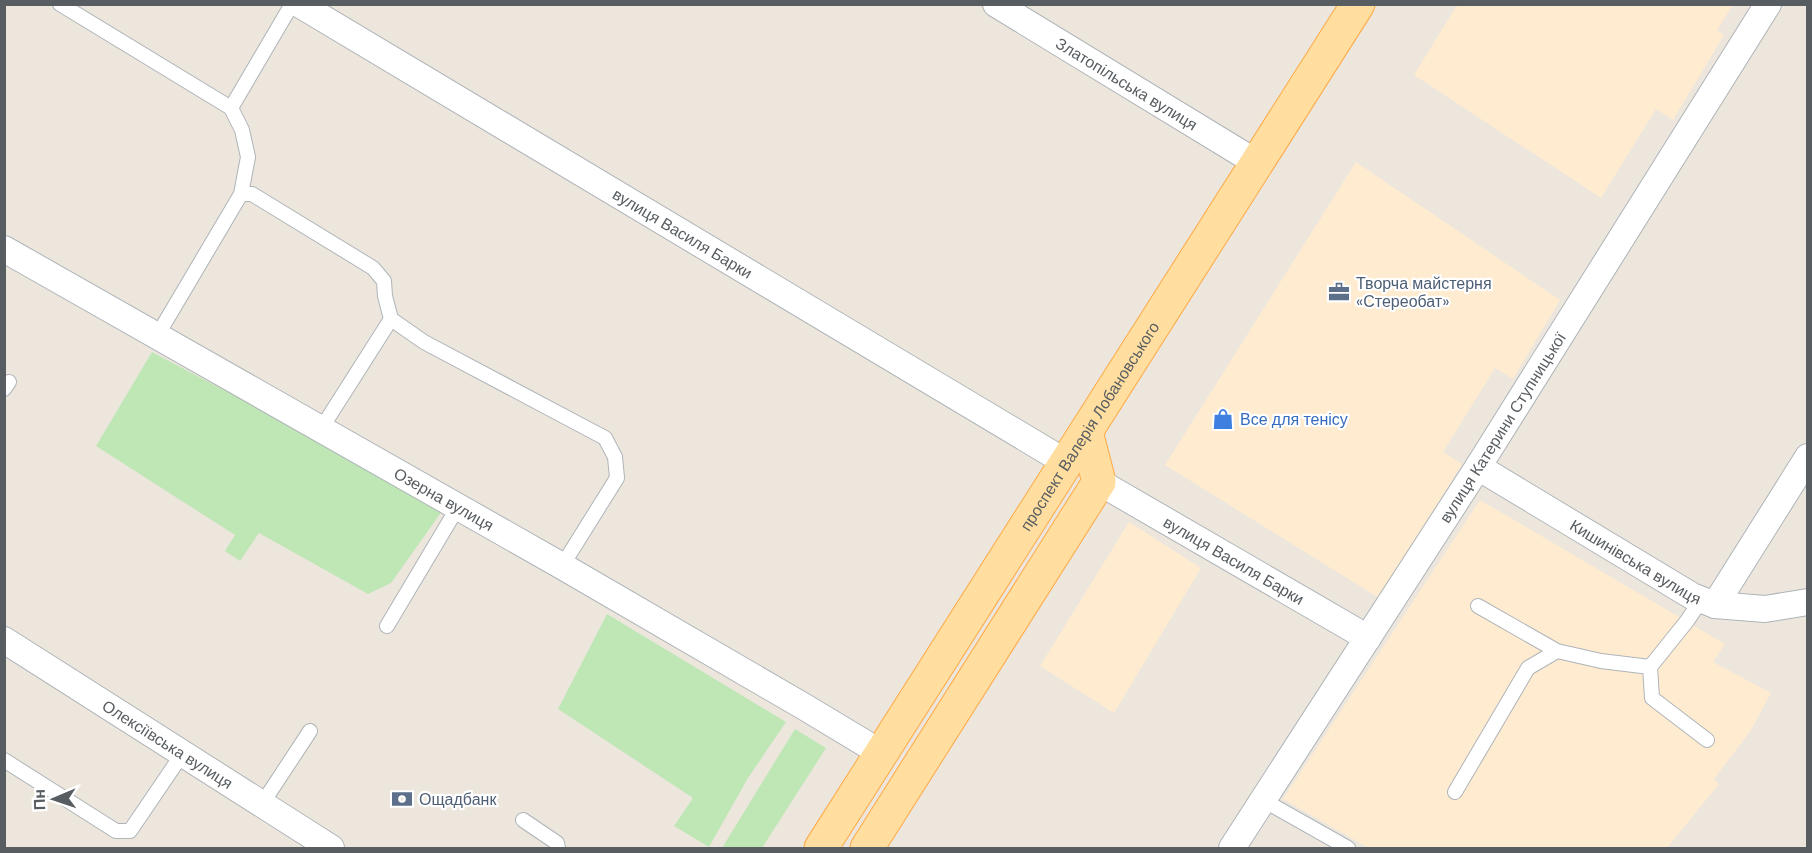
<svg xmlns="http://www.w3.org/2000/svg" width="1812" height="853" viewBox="0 0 1812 853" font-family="'DM Sans',sans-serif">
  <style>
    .commercial { fill: #ffebd0 }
    .green { fill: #bfe7b6 }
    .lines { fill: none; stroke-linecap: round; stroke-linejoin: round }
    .service-casing { stroke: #afb4b8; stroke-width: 16 }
    .minor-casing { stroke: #afb4b8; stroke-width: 28 }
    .primary-casing { stroke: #ffa944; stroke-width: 35 }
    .service { stroke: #fff; stroke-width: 14 }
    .minor { stroke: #fff; stroke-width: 26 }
    .primary { stroke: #ffdea0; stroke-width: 33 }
    .labels { text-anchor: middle; stroke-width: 4.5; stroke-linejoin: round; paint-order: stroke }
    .street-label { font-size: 16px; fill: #575d61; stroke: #fff }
    .service-label { font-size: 16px; fill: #4e5e75; stroke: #fff; text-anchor: start }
    .shop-label { font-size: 16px; fill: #366cbe; stroke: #fff; text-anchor: start }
  </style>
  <rect width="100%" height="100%" fill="#ece6dd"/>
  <path class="commercial" d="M1457,5v-1l276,1 -16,25 7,5 -51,85 -17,-11 -55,89 -187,-123z
    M1356,162l204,138 -47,79 -18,-11 -52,84 19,12 -83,134 -214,-133z
    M1480,500l245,144 -12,18 58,31 -20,37 -37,49 5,5 -52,64h-298l-86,-49z
    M1129,522l72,46 -87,145 -74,-47z"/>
  <path class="green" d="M152,352l293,155 -54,76 -23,11 -109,-61 -19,28 -15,-10 10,-16 -139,-89z
    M607,614l179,108 -38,56 -39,69 -35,-21 19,-28 -135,-89z
    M795,729l31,19 -64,100h-40z"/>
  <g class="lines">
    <defs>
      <path id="service" d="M60,4l171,104
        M241,194l7,-37 -6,-27 -11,-22 61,-104
        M157,336l84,-142h11l121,74 11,13 1,15 6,23 33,23 181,96 10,19 2,21 -55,88
        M4,389l5,-7
        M321,429l70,-110
        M1701,600l-14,21 -37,46 2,31 55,42
        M1478,606l79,45 44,10 49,6
        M387,626l71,-119
        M4,760l112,71h14l53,-78
        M1455,792l73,-124 29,-17
        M1263,800l85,48
        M262,804l48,-73
        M523,820l34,23 1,5"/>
      <g id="minor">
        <path id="s1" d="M299,4l768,459"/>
        <path id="s2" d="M996,4l261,159"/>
        <path id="s3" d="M4,249l558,317 241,140 78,47"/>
        <path id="s4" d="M1478,467l214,129 23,9 50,4 43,-7"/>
        <path id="s5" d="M1099,482l269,156"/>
        <path d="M1715,605l93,-148"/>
        <path id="s6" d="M4,640l327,208"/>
        <path id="s7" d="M1232,848l246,-381 290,-463"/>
      </g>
      <g id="primary">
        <path id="s8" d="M821,848l537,-844"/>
        <path d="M867,848l232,-366 -13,-50"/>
      </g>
    </defs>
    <use href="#service" class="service-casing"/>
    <use href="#minor" class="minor-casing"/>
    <use href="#primary" class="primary-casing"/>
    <use href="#service" class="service"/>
    <use href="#minor" class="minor"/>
    <use href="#primary" class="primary"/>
  </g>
  <defs>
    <symbol id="office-bare" viewBox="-9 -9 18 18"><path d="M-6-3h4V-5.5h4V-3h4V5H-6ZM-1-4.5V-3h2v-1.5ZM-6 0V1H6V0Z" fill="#5c6f8a" stroke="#fff" stroke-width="2.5" paint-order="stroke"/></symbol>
    <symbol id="shop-bare" viewBox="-9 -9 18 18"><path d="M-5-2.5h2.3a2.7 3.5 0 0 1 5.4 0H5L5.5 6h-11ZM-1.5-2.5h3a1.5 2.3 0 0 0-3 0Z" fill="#3f7fe0" stroke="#fff" stroke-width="2.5" paint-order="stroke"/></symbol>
    <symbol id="bank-bare" viewBox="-9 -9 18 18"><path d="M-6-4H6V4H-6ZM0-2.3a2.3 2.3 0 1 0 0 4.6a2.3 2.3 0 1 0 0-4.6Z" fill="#5c6f8a" stroke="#fff" stroke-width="2.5" paint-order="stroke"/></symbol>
  </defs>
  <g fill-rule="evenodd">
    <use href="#office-bare" x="1324" y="277" width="30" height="30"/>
    <use href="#shop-bare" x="1208" y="404" width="30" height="30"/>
    <use href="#bank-bare" x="387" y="784" width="30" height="30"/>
  </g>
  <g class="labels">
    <g class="street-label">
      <text dy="6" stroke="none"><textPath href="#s2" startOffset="153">Златопільська вулиця</textPath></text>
      <text dy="6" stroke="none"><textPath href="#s1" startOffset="447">вулиця Василя Барки</textPath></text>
      <text dy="6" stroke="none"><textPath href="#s8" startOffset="500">проспект Валерія Лобановського</textPath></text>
      <text dy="6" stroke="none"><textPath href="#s7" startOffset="500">вулиця Катерини Ступницької</textPath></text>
      <text dy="6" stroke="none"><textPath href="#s3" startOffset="506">Озерна вулиця</textPath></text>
      <text dy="6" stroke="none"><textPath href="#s5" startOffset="156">вулиця Василя Барки</textPath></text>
      <text dy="6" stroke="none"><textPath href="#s4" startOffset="184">Кишинівська вулиця</textPath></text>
      <text dy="6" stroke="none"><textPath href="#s6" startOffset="194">Олексіївська вулиця</textPath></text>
    </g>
    <g class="service-label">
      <text x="1356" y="289">Творча майстерня<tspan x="1356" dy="18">«Стереобат»</tspan></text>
      <text x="419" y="805">Ощадбанк</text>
    </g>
    <g class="shop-label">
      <text x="1240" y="425">Все для тенісу</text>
    </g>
  </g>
  <rect width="1812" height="853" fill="none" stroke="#575d61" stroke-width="12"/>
  <g transform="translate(54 799) rotate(268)" stroke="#ffffff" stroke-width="4.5" paint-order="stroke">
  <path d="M0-4.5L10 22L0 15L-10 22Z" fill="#575d61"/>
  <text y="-9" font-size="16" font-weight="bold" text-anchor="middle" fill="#575d61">Пн</text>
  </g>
</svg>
